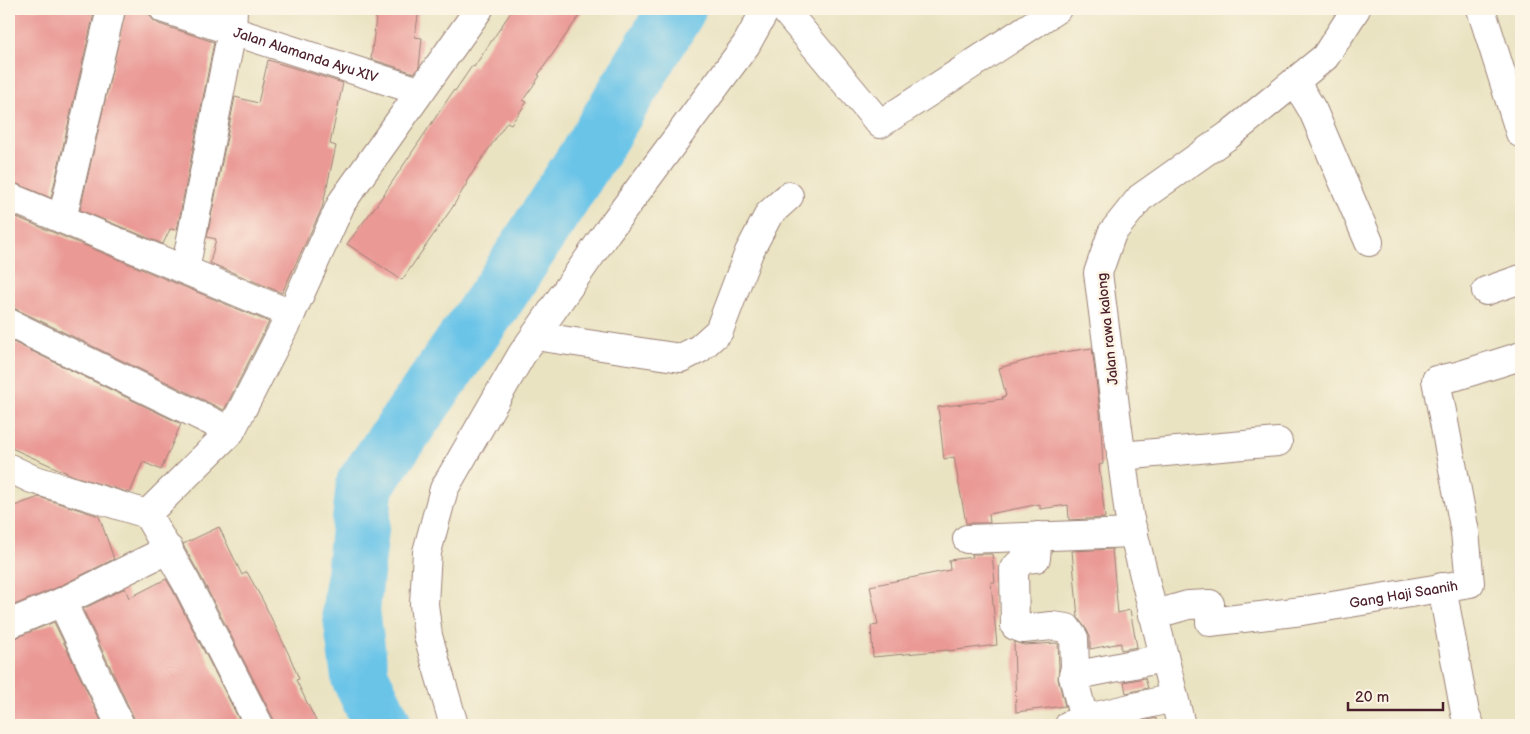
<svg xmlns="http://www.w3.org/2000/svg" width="1530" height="734" viewBox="0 0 1530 734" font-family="'Balsamiq Sans',sans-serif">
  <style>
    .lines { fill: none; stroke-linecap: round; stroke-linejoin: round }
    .river { stroke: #6bc4e8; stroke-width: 58 }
    .building { fill: #ea9995 }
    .minor-casing { stroke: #9a8176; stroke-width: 30 }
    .tertiary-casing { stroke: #9a8176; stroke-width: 30 }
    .minor { stroke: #fff; stroke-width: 28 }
    .tertiary { stroke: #fff; stroke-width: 28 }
    .labels { text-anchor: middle; stroke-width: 5; stroke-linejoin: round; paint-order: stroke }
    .street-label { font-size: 14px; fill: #4a1f2b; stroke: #fcf5e5 }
  </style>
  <rect width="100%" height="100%" fill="#fcf5e5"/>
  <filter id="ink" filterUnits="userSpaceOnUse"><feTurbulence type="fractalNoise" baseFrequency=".02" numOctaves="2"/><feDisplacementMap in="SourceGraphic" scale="10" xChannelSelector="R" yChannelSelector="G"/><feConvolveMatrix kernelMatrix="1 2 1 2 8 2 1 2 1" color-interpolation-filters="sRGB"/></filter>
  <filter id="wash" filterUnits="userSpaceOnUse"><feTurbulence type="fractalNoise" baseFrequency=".0096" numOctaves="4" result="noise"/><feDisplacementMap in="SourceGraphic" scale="20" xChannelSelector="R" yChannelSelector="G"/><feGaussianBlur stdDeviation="1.12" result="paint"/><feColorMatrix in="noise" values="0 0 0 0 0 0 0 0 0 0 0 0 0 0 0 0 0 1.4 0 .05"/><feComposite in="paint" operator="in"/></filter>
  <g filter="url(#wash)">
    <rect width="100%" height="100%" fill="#eae3c2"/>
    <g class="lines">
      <path class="river" d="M383,725l-23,-48 -9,-67 14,-126 136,-194 91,-141 85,-140"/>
    </g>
    <g id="blocks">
      <path class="building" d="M9,9h86l-44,189 -36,-15 -6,-1z
        M126,9l23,5 4,6 6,4 55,18 -37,188 -7,-1 -7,15 -83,-34z
        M377,9h42l-4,28 7,1 -3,29 -5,6 -43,-14z
        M513,9h71l-46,66 2,1 -17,24 4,2 -16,22 -4,-2 -41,60 1,1 -15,25 -50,72 -55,-36 33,-44 74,-110 1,1 17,-25 2,1z
        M268,60l75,23 -13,61 6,2 -14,62 -40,85 -72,-30 6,-24 -9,-2 28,-140 23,6z
        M9,214l260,108 -45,88 -208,-101 -7,-1z
        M9,340l172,84 -20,46 -18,-8 -13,31 -56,-17 -65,-29z
        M1092,348l8,64 3,52 -4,1 6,53 -36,2 -1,-15 -28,4v-5l-51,10 1,9h-24l-12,-66 -10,2 -6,-52 65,-8 -1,-2 4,-1 -7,-28 51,-14z
        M39,497l60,19 15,43 -58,29 -47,19v-99z
        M219,527l23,48 5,-3 16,29 27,56 9,22 -3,1 22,45h-43l-2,-7 -73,-143 -16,-28 -1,-3z
        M1112,549l6,64 12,-3 7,37 -16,3v-7l-31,6v-12l-3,-7 -9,-12 -6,-67z
        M972,554h20l3,28h-4l6,63 -49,6v-1l-75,7 -2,-31 7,-1 -8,-39 80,-16 -1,-10 24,-3z
        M166,579l6,10 70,136h-107l-1,-7 -51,-109 42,-21 4,10z
        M54,622l49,103h-94v-86l6,-1z
        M1014,642l10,3 34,-2 1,23 -1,13 7,27 -49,6z
        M1145,678l3,10 -22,5 -2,-11z
        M1156,718l1,7h-31z"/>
    </g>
  </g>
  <g filter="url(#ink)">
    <use href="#blocks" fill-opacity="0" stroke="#9a8176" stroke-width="1"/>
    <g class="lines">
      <defs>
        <g id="minor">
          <path id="s1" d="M164,9l255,82"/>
          <path d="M1481,9l39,124"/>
          <path d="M788,14l92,110 177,-115"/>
          <path d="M1295,81l18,30 56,131"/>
          <path d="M9,197l282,117"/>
          <path d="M62,219l49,-210"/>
          <path d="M185,270l47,-239 1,-22"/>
          <path d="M1486,291l35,-12"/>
          <path d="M9,323l222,108"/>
          <path d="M535,336l146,22 18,-9 20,-18 30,-79 20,-38 20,-18"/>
          <path d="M1121,456l157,-14"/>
          <path d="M9,468l23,11 115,35"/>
          <path d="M1038,536l-2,22 -12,1 -10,10 1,57 8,3 29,-3 15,2 7,10 1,30 -2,8 11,43 -15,6"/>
          <path d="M967,539l167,-6"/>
          <path d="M1442,587l23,126 5,12"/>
          <path d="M62,602l58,123"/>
          <path id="s2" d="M1153,615l35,-10 22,-1v18l92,-11 168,-28 -5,-51 -29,-152 21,-4 64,-20"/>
          <path d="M9,624l53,-22 107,-53"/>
          <path d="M1073,676l91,-18"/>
          <path d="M1084,719l89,-21"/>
          <path d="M259,725l-73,-143 -39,-68 84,-83 60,-117 51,-112 137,-193"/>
          <path d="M454,725l-26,-89 -4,-32 3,-52 17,-63 78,-135 85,-122 139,-187 20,-36"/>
        </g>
        <path id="tertiary" d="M1181,725l-52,-210 -31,-242 14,-40 28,-35 89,-63 96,-78 31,-48"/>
      </defs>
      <use href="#minor" class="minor-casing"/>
      <use href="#tertiary" class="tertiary-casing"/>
      <use href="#minor" class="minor"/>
      <use href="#tertiary" class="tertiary"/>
    </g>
  </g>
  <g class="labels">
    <g class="street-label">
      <text dy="5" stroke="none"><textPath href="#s1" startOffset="149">Jalan Alamanda Ayu XIV</textPath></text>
      <text transform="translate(1107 329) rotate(-96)" y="5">Jalan rawa kalong</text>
      <text dy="5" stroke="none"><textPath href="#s2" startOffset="272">Gang Haji Saanih</textPath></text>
    </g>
  </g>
  <rect width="1530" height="734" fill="none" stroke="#fcf5e5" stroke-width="30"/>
  <path d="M1348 702v8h95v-8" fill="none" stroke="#4a1f2b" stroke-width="2.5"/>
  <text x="1355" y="702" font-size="15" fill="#4a1f2b" stroke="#fcf5e5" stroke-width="4" paint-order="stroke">20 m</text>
</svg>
